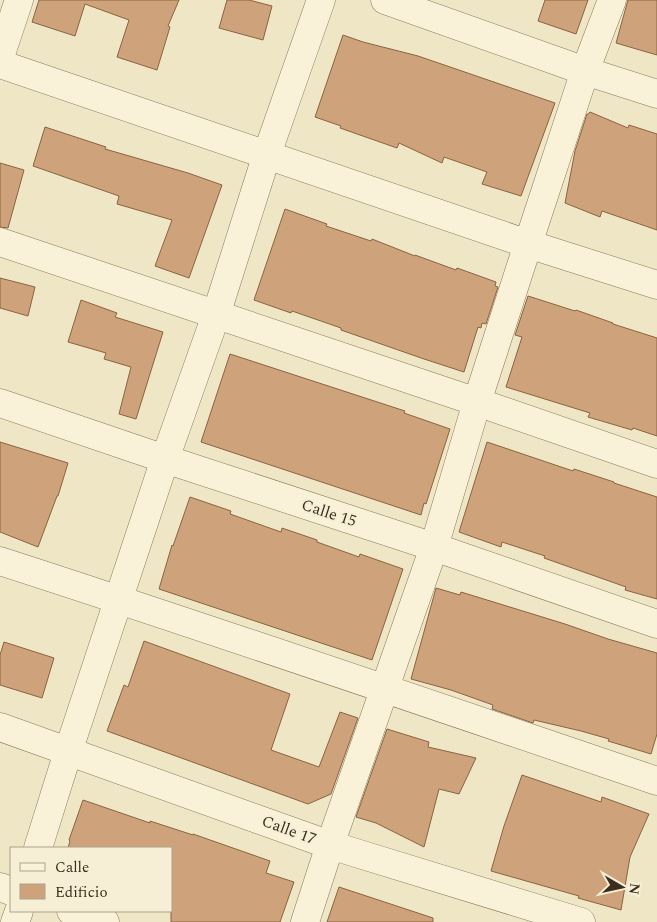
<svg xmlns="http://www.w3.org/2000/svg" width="657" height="922" font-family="Spectral,serif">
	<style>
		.building { fill: #cea37b; stroke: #8a6340 }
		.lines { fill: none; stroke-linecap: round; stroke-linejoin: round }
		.minor-casing { stroke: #8b785b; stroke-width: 29 }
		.minor { stroke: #f9f2d9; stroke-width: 28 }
		.labels { text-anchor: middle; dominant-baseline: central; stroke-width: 4; stroke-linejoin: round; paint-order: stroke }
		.street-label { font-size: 16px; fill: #3b2e1f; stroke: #f6efd5 }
	</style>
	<rect width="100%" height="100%" fill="#efe6c5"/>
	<!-- building -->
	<g class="building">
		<polygon points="39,0 179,0 168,26 170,27 157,70 117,57 129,20 85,4 75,36 32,22"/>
		<polygon points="227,0 249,0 272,6 263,40 219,28"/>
		<polygon points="545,0 588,0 576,34 538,21"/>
		<polygon points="628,0 657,0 657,55 616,43"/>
		<polygon points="343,35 363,42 418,56 555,103 521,196 482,184 487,172 444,157 442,163 399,143 397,148 340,128 341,126 315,117"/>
		<polygon points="590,112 628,128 629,125 657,134 657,230 602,211 600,217 565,203 575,151 587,114 588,114"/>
		<polygon points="45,127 106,147 105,149 188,173 222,185 189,278 155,266 172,220 117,204 119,196 33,166"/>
		<polygon points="0,163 24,170 8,228 0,227"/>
		<polygon points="285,209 327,224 326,226 371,241 372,239 415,256 415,255 456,270 457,268 496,282 495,286 498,287 486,324 482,323 481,328 478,327 464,372 424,359 341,330 341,328 292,311 291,313 254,300"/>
		<polygon points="0,278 35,287 28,316 0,308"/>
		<polygon points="528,296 575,311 576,310 613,323 613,324 657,338 657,436 633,428 632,430 588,417 590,413 506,387 522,337 515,335"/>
		<polygon points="81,300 117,313 115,317 163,332 136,419 119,414 131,367 104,359 106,353 68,342"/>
		<polygon points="230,354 405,411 404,413 450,429 426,504 424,503 421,515 201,442"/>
		<polygon points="0,442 68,463 58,496 57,496 38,547 0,532"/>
		<polygon points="487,442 573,471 574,469 614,482 614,483 657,497 657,599 625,590 626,587 544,558 545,556 502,542 501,547 459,532"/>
		<polygon points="190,497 231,511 230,514 281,532 282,528 317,540 317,542 359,557 360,554 403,569 372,660 159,589 172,545 173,546"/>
		<polygon points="436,588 460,595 461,592 565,624 608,639 657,653 657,734 651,754 608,741 609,739 581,731 534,720 533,723 492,709 493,705 451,690 411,679"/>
		<polygon points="144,641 290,694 271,750 319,767 340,712 358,718 331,794 308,804 107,731 124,685 128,687"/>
		<polygon points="4,642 54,658 42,698 0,685 0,655"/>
		<polygon points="387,729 429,742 428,747 476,758 459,794 439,789 424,847 376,823 356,817"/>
		<polygon points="522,775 601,802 602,797 649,814 630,857 621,910 578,898 579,896 491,871 504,826"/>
		<polygon points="83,800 150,823 150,821 193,835 193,834 270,861 266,873 294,882 280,922 171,922 171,848 68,848 70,841 69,840"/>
		<polygon points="339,887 433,918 433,922 327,922"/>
	</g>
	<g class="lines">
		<!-- minor casing -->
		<g class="minor-casing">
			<g id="minor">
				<polyline points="385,0 585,71 657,94"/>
				<polyline points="0,57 19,0"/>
				<polyline points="0,64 528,244 657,285"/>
				<polyline points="0,242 477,402 657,464"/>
				<polyline points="0,403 165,459 434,547 657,624"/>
				<path d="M0,561C220,632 438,707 657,781"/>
				<polyline points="0,727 330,845 581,922"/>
				<polyline points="38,848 68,752 165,459 216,315 267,154 321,0"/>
				<polyline points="0,887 11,891"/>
				<polyline points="71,911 105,922"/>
				<polyline points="15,922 19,911"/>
				<polyline points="305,922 330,845 434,547 477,402 528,244 585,71 612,0"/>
			</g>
		</g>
		<!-- minor -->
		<use href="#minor" class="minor"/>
	</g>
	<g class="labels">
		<!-- street labels -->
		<g class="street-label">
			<text transform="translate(329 513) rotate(18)">Calle 15</text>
			<text transform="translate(289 830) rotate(20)">Calle 17</text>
		</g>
	</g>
	<!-- legend -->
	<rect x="10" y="847" width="162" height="65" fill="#f6efd5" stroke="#aba28c"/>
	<rect x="20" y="863" width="25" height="8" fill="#f9f2d9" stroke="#aba28c"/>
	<text x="55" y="872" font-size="15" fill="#3b2e1f">Calle</text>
	<rect x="20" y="884" width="25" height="15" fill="#cea37b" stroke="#aba28c"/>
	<text x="55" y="897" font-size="15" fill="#3b2e1f">Edificio</text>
	<!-- north arrow -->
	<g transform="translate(622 887) rotate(99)" stroke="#f6efd5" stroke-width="4" paint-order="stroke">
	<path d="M0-4L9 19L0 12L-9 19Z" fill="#3b2e1f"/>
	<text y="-8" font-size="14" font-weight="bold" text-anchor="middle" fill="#3b2e1f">N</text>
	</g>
</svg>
